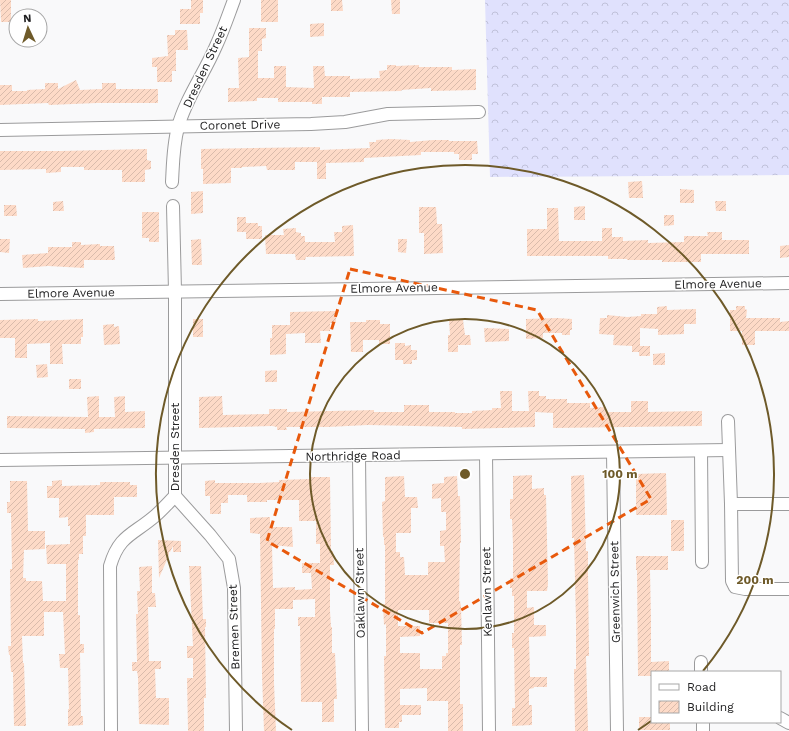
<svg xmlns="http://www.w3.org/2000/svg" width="789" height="731" font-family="'Work Sans',sans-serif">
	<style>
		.forest { fill: url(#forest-crowns) }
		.building { fill: url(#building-hatch); fill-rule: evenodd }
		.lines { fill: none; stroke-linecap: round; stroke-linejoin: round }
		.minor-casing { stroke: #9b9b9c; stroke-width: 14 }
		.minor { stroke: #fff; stroke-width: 12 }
		.marked { fill: none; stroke: #e8590c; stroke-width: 3; stroke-dasharray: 8 5; stroke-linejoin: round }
		.ring { fill: none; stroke: #6e5a29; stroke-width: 2 }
		.labels { text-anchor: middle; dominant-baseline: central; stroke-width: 3; stroke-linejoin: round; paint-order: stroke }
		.street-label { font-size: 12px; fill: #222223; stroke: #fff }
		.centre { fill: #6e5a29; stroke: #fff; stroke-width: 2 }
		.ring-label { font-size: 12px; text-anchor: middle; font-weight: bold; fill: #6e5a29; stroke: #fff; stroke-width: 3; stroke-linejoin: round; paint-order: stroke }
	</style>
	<defs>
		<pattern id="forest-crowns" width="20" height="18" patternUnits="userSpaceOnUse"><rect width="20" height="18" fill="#e0e1fd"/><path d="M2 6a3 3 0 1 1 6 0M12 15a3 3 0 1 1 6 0" fill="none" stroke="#c0c1d9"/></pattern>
		<pattern id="building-hatch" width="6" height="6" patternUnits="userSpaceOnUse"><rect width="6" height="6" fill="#fddac7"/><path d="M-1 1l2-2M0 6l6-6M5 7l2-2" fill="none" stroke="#d9bbab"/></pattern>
	</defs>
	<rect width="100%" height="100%" fill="#f9f9fa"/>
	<!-- forest -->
	<polygon class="forest" points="485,0 789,0 789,175 490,177"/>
	<!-- building -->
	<g class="building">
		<polygon points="0,0 11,0 11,22 1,22"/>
		<polygon points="191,0 203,0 203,13 200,13 200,24 180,24 180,9 191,9"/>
		<rect x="261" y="0" width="17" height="22"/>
		<polygon points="331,0 342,0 343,11 331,11"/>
		<polygon points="391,0 400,0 400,14 392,14"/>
		<polygon points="324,23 324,36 310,37 310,24"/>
		<polygon points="249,28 266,28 266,38 262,39 262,51 258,51 258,78 274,78 274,66 286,66 286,87 314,88 313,66 324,66 325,76 350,76 350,79 380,78 379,71 387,70 387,65 396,65 396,66 419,65 419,67 452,67 452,70 476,69 476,90 431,91 431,88 401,90 402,91 350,92 350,97 322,97 322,104 312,104 312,102 278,102 278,98 257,98 257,101 228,102 228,88 239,88 238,58 249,57"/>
		<polygon points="175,30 187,30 188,50 176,50 176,71 172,71 172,82 157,82 157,67 152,67 152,58 168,56 167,35 175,35"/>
		<polygon points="76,80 80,90 102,89 102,83 116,83 116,89 158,89 158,103 97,103 49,105 48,103 0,105 0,85 12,85 12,91 27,91 27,90 45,89 45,83 58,83 58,89"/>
		<polygon points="391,139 410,140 410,142 433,140 449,140 449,141 477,141 478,154 472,154 472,160 459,160 459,154 454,154 454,152 421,152 421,155 364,158 364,162 326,163 326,179 317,179 317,162 295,162 295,170 267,170 266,166 242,167 242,168 231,168 231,183 203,184 203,169 201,169 201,149 320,147 320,150 370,148 369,142 376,142 376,140"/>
		<polygon points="147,149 147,160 151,161 151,169 145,170 145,182 122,182 122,170 84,170 84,167 61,167 61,172 46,173 46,169 0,170 0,151 60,151"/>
		<polygon points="642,181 643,198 629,198 628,182"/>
		<polygon points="680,189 694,190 694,203 680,203"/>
		<polygon points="203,191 203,213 191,214 191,192"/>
		<polygon points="63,201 64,211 53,211 53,202"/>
		<polygon points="715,201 726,201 726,211 716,211"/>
		<polygon points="4,205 16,205 17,216 4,216"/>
		<polygon points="585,206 585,220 574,220 574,207"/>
		<polygon points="419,207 436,207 437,224 442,224 443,253 424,254 424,233 419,233"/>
		<polygon points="547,208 558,208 559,241 602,241 602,228 612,228 612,237 623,237 623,241 648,240 648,243 684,242 684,236 708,236 707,232 722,232 722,240 749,240 749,254 701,254 701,262 662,262 662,260 627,260 627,259 608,259 608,256 527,256 527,229 547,229"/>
		<polygon points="142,212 159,212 159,242 149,242 149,238 142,238"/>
		<polygon points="664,215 674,215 674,225 664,226"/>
		<polygon points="237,217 246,217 246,223 258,223 258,226 262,226 262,239 246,239 246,232 237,232"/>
		<polygon points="353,225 354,256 306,257 305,260 296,260 295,254 266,254 265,235 284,235 283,229 296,228 296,232 301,233 301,236 305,236 305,242 335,242 334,232 342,232 342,226"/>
		<polygon points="0,239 10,239 9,253 0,252"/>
		<polygon points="201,239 202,265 192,265 191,240"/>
		<polygon points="398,239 407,239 406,253 398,252"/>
		<polygon points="72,242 81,242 81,245 100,244 100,246 114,246 115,260 84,260 84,268 48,266 23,268 22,255 48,253 48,247 72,247"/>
		<polygon points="789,245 789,257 780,258 780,246"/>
		<polygon points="667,306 667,310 696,309 696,324 684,324 684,334 658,335 658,329 640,328 640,346 650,346 650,356 639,356 639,352 632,352 632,346 613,345 614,335 599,334 600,318 607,318 607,315 627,317 641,316 641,314 657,314 657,307"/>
		<polygon points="736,306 745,306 745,309 747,310 746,318 780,318 780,322 789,321 789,331 755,331 755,345 742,345 742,331 730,331 730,310 736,310"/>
		<polygon points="336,311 336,323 330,323 330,331 320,331 321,343 305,343 305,333 286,334 286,354 270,355 270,338 272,338 272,325 290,325 290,312"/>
		<polygon points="557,318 572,319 572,330 570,330 570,335 562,335 562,333 543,333 543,338 526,339 526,319"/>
		<polygon points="38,319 38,321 83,319 83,337 81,337 81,344 62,344 63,364 50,364 50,343 27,344 27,358 15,358 15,338 0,338 0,320"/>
		<rect x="193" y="319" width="10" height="18"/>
		<polygon points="366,320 380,320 380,324 390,324 390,344 379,344 379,340 363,340 363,352 351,352 350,322 366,322"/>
		<polygon points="449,320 463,320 465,335 470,335 471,345 458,345 458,352 448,352 448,335 450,335"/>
		<polygon points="114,324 114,327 119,326 120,344 104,345 103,325"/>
		<polygon points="484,328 509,329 509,341 485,342"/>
		<polygon points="395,343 405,343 405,346 411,345 411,350 417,350 417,360 412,360 412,364 403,364 403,360 395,360"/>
		<polygon points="665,353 665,365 653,365 653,354"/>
		<polygon points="47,364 48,377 37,378 36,365"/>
		<polygon points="277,370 277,382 265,382 265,371"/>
		<rect x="69" y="379" width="12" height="10"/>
		<polygon points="500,391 512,391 512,411 529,411 528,391 539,391 539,396 546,396 546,399 567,399 567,403 590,403 590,408 605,407 606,412 631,412 631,401 648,401 648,412 702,411 702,426 553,428 553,413 535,412 535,427 462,429 462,427 368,425 328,427 286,427 287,430 277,430 277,427 272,426 199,428 199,397 222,396 223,415 269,414 269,409 287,409 287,412 374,410 374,412 404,412 404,405 429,405 429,412 455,412 455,413 472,413 472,411 492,410 492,408 501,408"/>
		<polygon points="99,396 99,417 115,417 114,397 125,396 125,412 145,411 145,428 94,429 94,432 85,433 85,429 79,429 7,428 7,416 88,417 87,397"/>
		<polygon points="666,473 667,515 636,515 636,474"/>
		<polygon points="532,475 532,489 544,488 544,495 546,495 548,584 547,591 527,591 527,608 534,607 534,625 546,625 546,636 529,637 530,677 547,677 547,687 534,687 534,688 529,689 529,705 532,705 532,725 512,726 512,708 515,708 514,648 512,648 512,633 514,633 514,596 512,596 512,588 510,588 510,578 513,578 513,545 512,519 510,519 510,499 513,499 513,476"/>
		<polygon points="584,475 586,551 588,551 588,572 589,656 586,656 588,731 575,731 574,669 576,669 576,622 574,538 572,538 571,476"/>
		<path d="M404,476L405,497H417L418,508H411V533H396V552H400V557H404L405,575H428V562H445L444,546H440V531L446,530V512H441V498L432,499V484L444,483V477L457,476L458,496H460L461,543H460L459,601H460L461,606L462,645H460V704H463V731H448V701H427V688L400,689V705H421V715H402V722H399V728H385L384,656H386V624L384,625L383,604H385V545H384V537H383L382,502L385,501V477ZM398,610H429V623H448V653H446V656H442V669H420V653H400V637L420,636V626H398Z"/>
		<polygon points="310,477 330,477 331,551 333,551 334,565 330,565 330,611 331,627 332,627 332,653 335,653 337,699 334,699 334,722 322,722 322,702 301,702 300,626 298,626 298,617 315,617 315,599 293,600 293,609 275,609 275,629 274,629 274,683 276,731 264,731 262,675 260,534 250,533 250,518 270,517 270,527 292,527 293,547 272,545 273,588 295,587 295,590 312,589 311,573 302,573 302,563 320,563 320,544 316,544 316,521 299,521 299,500 267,500 267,502 247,502 247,495 228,495 228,503 221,503 221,514 210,514 210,496 205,496 205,481 215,480 215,483 259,483 279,482 279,480 310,479"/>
		<polygon points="62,480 62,486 100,485 100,482 130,482 130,485 137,485 137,497 114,497 114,515 86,515 86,536 83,536 83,554 79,554 79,560 78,560 78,615 80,615 80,644 84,644 84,653 80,653 81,716 83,716 83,725 68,726 68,709 69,709 68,668 60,668 59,654 65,654 63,612 44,612 44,636 22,636 23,663 24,663 26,726 14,726 13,672 11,672 10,655 9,655 8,646 11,646 10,569 12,569 11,513 7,513 7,502 10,502 10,481 27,481 28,531 45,531 45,549 24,550 23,578 26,578 26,581 42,581 43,601 66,601 66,564 47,564 46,545 70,544 70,526 68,526 68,517 59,518 59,498 47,498 47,486 52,486 52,481"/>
		<rect x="671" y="520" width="13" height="31"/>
		<polygon points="158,540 181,541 181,552 173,552 173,546 170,552 169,552 169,555 159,578"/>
		<polygon points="636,556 668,556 668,570 650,570 651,620 651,662 669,661 669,672 652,672 652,676 638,676 637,570 636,570"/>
		<polygon points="152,566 152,593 155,593 156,607 148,607 149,661 161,661 161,669 155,669 156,698 169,698 169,725 139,724 138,677 137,671 132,671 132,662 137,662 137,661 136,614 138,614 137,591 140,591 139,567"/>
		<polygon points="189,566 201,566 203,619 206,619 206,627 205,627 206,698 204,698 204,731 188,731 187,678 193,678 193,658 187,658 187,646 193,646"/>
		<polygon points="639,717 652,717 652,722 670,722 670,730 639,730"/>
	</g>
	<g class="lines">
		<!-- minor casing -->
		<g class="minor-casing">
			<g id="minor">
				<polyline points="0,130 311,124 345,122 388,114 479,112"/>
				<path d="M172,182C173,164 173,146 178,127C186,98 204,74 216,46C223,31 228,16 234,0"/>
				<polyline points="0,294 789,283"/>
				<polyline points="728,421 731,504 789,504"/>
				<polyline points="701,451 702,562"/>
				<polyline points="613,453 617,731"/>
				<polyline points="486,454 489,731"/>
				<polyline points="359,456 362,731"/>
				<polyline points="0,460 729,450"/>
				<polyline points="175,496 210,535 229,559 234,588 236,731"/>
				<polyline points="731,503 732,581 735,587 745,589 789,589"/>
				<polyline points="701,662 701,672"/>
				<polyline points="780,718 789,723"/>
				<polyline points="703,722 703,731"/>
				<path d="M111,731L110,566C119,535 133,535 155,516C162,510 168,503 175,496V291L173,206"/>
			</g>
		</g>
		<!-- minor -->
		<use href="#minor" class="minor"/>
	</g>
	<!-- marked area -->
	<path class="marked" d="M350,269L537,310L651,499L422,633L267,541Z"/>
	<!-- distance rings -->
	<g class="ring">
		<circle cx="465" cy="474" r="155"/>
		<path d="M651 721A309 309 0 0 1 638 730M292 730A309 309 0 1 1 703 671"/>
	</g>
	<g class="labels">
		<!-- street labels -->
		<g class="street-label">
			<text transform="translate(205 67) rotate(-65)">Dresden Street</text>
			<text transform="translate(240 125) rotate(-1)">Coronet Drive</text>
			<text transform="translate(718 284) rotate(-1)">Elmore Avenue</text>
			<text transform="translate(394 288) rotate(-1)">Elmore Avenue</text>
			<text transform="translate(71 293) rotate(-1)">Elmore Avenue</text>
			<text transform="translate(175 447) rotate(-90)">Dresden Street</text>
			<text transform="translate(353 456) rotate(-1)">Northridge Road</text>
			<text transform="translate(487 592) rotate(-91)">Kenlawn Street</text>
			<text transform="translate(615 592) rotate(-91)">Greenwich Street</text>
			<text transform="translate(360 593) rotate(-91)">Oaklawn Street</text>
			<text transform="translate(234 627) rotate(-92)">Bremen Street</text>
		</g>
	</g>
	<circle cx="465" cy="474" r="6" class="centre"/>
	<g class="ring-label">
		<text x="620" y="478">100 m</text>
		<text x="755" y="584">200 m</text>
	</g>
	<!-- legend -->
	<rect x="651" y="671" width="130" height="52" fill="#ffffff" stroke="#a7a7a7"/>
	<rect x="659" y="684" width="20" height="6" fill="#ffffff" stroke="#a7a7a7"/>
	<text x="687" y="691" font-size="12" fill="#222223">Road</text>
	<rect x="659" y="701" width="20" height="12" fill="url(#building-hatch)" stroke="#a7a7a7"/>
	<text x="687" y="711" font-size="12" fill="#222223">Building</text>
	<!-- north arrow -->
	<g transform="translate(28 28) rotate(356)"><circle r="19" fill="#ffffff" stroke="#a7a7a7"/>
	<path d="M0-3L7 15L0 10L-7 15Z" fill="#6e5a29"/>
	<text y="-6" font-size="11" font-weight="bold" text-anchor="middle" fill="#222223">N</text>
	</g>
</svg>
